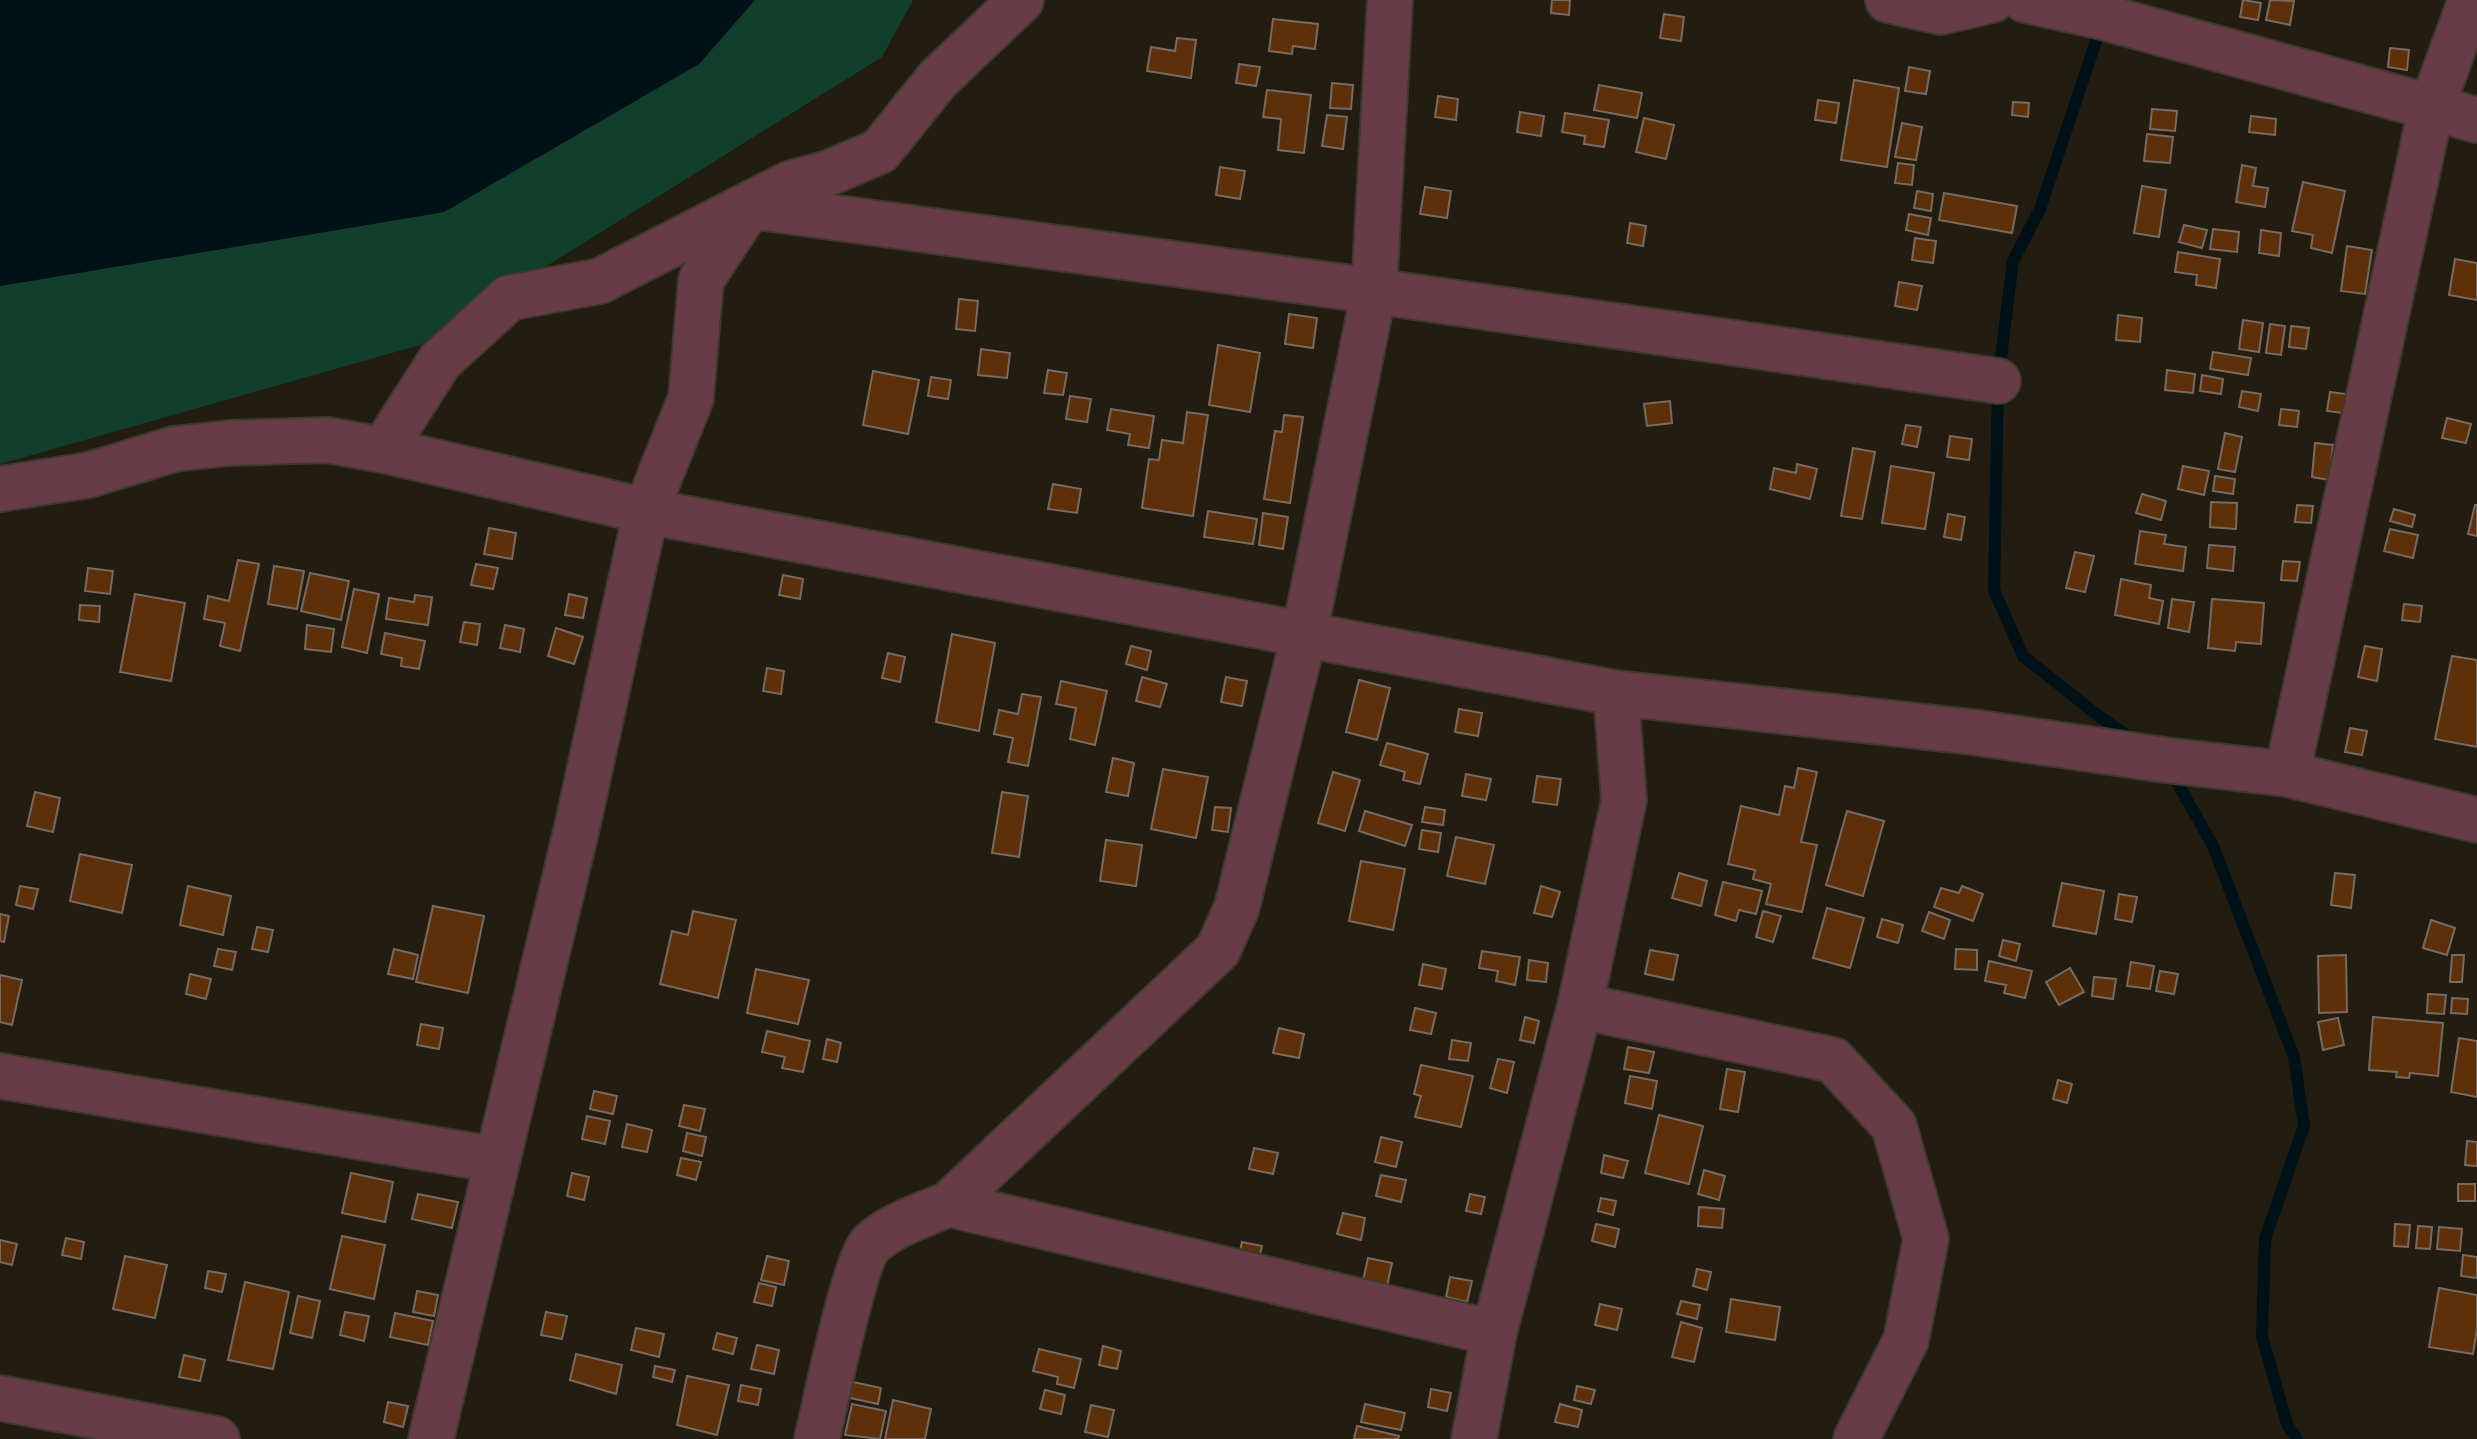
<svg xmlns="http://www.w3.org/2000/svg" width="2477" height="1439" font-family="Arial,sans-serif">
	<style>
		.green { fill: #123f2c }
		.water { fill: #001217 }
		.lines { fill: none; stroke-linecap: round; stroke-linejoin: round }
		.stream { stroke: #001217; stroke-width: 12 }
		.building { fill: #5d300a; stroke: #786a61; stroke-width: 2 }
		.minor-casing { stroke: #3e392e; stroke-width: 48 }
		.minor { stroke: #683c47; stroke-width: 44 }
	</style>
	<rect width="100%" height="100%" fill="#221c11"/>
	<!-- green -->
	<polygon class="green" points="755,0 913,0 882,57 420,345 0,464 0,286 444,212 699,64"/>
	<!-- water -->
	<polygon class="water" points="0,0 755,0 699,64 444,212 0,286"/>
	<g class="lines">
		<!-- stream -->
		<g class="stream">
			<polyline points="2102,23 2040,209 2013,261 1998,381 1994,590 2023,656 2100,717 2132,739"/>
			<polyline points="2170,770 2213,846 2294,1057 2304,1126 2265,1239 2262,1336 2287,1424 2297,1439"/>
		</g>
	</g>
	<!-- building -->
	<g class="building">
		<polygon points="1552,0 1570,0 1569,15 1551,13"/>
		<polygon points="2243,0 2261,3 2258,20 2240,17"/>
		<polygon points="2270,0 2294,1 2290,25 2266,20"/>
		<polygon points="1664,14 1684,17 1681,41 1660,38"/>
		<polygon points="1273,19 1318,24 1315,49 1293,46 1292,54 1269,51"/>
		<polygon points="1177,38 1196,40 1191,78 1147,71 1151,47 1175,51"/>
		<polygon points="2390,48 2409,50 2407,70 2388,67"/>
		<polygon points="1239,64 1260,67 1256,86 1236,83"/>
		<polygon points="1909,67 1930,71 1926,94 1905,91"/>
		<polygon points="1854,80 1899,88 1887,167 1841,160"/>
		<polygon points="1332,83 1353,85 1351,109 1330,108"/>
		<polygon points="1599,85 1642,93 1637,118 1594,110"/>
		<polygon points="1267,90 1311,95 1304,153 1278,150 1281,119 1263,117"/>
		<polygon points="1438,96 1458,99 1456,120 1435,117"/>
		<polygon points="1818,100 1839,103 1836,123 1815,120"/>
		<polygon points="2013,102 2029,103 2028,117 2012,115"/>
		<polygon points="2152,109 2177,111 2175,131 2150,129"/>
		<polygon points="1520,112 1544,116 1541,136 1517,132"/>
		<polygon points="1565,113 1609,120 1604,147 1584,144 1585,136 1562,132"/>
		<polygon points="1327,115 1347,117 1343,149 1322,146"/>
		<polygon points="2251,116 2276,119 2275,135 2249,132"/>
		<polygon points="1644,118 1674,125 1666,159 1636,152"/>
		<polygon points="1902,123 1922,127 1916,160 1895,157"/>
		<polygon points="2147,134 2173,137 2170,163 2144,161"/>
		<polygon points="1898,163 1914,165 1912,185 1895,183"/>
		<polygon points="2242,165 2256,168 2253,186 2268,188 2265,207 2236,202"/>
		<polygon points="1220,167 1245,171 1240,199 1216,195"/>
		<polygon points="2303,182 2345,191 2332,253 2311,248 2313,235 2292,231"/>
		<polygon points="2142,186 2166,190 2159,237 2134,233"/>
		<polygon points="1425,187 1451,191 1447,218 1420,214"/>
		<polygon points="1917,191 1933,194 1931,211 1914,208"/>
		<polygon points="1944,193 2017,206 2012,233 1939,220"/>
		<polygon points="1909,214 1931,218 1928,235 1906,230"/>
		<polygon points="1630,223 1646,226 1643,246 1627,243"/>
		<polygon points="2184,225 2207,230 2202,248 2179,242"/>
		<polygon points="2213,229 2239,232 2237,252 2210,249"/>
		<polygon points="2261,230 2281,233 2279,256 2259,253"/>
		<polygon points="1915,238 1936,241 1933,263 1912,260"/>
		<polygon points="2347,246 2372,250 2365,294 2341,291"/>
		<polygon points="2178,252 2220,259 2216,288 2196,285 2197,275 2175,272"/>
		<polygon points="2455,259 2477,263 2477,300 2449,295"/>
		<polygon points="1899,282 1922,286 1917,310 1895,306"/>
		<polygon points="959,299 978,301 975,331 956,329"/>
		<polygon points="1289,314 1317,318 1313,348 1285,344"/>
		<polygon points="2118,315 2142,318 2140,342 2116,340"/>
		<polygon points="2243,320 2263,323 2259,352 2239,349"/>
		<polygon points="2270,324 2285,326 2281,355 2266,353"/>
		<polygon points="2291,326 2309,328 2306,349 2289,347"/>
		<polygon points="1218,345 1260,353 1250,412 1209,405"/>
		<polygon points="981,349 1010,353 1007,378 978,375"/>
		<polygon points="2213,352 2251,358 2248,375 2210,369"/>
		<polygon points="1048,370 1067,373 1063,395 1044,393"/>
		<polygon points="2167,370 2195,374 2193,393 2165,390"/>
		<polygon points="873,371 919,380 908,434 863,425"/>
		<polygon points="2202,375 2223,379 2221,394 2200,391"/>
		<polygon points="931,377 951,380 948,399 928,396"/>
		<polygon points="2242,391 2261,394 2258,411 2239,407"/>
		<polygon points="2330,392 2346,394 2343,413 2327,411"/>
		<polygon points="1070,396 1091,399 1087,422 1066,419"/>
		<polygon points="1670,401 1672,423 1647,426 1644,404"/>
		<polygon points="1111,409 1154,416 1149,448 1128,445 1130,434 1107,430"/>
		<polygon points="2281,409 2299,411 2297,427 2279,425"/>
		<polygon points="1187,412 1208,415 1193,516 1142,508 1149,459 1159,460 1162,440 1183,443"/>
		<polygon points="1284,415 1303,417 1290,503 1264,499 1275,431 1282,432"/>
		<polygon points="2447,418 2471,424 2466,443 2442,438"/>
		<polygon points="1906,425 1921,427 1917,447 1902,444"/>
		<polygon points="2225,433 2242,437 2235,472 2218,469"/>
		<polygon points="1950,436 1972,439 1969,460 1947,457"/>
		<polygon points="2315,443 2333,445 2329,480 2312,477"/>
		<polygon points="1853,448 1875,452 1862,519 1841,516"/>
		<polygon points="1797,464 1817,469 1810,499 1770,489 1774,468 1796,473"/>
		<polygon points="1891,466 1934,473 1925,529 1882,523"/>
		<polygon points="2183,466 2209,471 2204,495 2178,489"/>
		<polygon points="2215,476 2235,479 2233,494 2213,491"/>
		<polygon points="1053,484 1081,489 1077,513 1048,509"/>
		<polygon points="2142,494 2166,501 2161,520 2136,513"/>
		<polygon points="2211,502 2237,503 2236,529 2210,527"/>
		<polygon points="2297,505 2313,506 2311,523 2295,522"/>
		<polygon points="2475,505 2477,505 2477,536 2468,534"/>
		<polygon points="2394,509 2415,515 2412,527 2390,521"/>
		<polygon points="1208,511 1257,519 1253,544 1204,537"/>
		<polygon points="1263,513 1288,517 1283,549 1259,545"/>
		<polygon points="1948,514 1965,517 1961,540 1944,537"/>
		<polygon points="489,528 516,533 512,559 484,554"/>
		<polygon points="2390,529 2418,535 2413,558 2384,551"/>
		<polygon points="2140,531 2166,535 2164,544 2186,547 2183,571 2135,564"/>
		<polygon points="2209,545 2235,547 2233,571 2207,568"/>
		<polygon points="2075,552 2094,556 2085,592 2066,588"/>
		<polygon points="238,560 259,564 240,651 220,646 225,623 204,619 208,596 229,601"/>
		<polygon points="2283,561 2300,562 2297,581 2281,580"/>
		<polygon points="476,564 498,568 493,589 471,585"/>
		<polygon points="274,566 304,571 297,609 268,604"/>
		<polygon points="88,568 113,571 110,594 85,591"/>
		<polygon points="310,573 349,581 341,620 301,611"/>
		<polygon points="783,575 803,579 800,599 779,595"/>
		<polygon points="2121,579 2151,585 2149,598 2163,601 2159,624 2115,615"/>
		<polygon points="354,589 379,594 367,653 342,647"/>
		<polygon points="135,594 185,603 171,681 120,672"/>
		<polygon points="569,594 587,598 583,618 565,615"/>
		<polygon points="415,595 432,597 428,625 386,619 389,598 414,602"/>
		<polygon points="2172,599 2194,602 2189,632 2168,628"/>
		<polygon points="2212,599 2264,603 2261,644 2236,642 2235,651 2208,648"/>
		<polygon points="2404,604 2422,606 2420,622 2402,620"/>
		<polygon points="80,605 100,606 99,622 79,620"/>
		<polygon points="464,622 480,624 477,645 460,642"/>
		<polygon points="307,625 334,629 331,652 305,649"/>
		<polygon points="505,625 524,629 520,652 500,648"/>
		<polygon points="556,628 583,637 574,664 548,656"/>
		<polygon points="385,633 425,641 419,669 401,666 402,658 381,654"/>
		<polygon points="952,634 995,643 979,731 936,722"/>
		<polygon points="1131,646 1151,651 1147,670 1126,664"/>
		<polygon points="2365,646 2382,649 2377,681 2358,677"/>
		<polygon points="888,653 905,657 900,682 882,678"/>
		<polygon points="2452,656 2477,660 2477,747 2435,739"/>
		<polygon points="767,668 784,671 781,694 763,691"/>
		<polygon points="1142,677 1167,684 1160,707 1136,701"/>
		<polygon points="1226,677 1247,681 1242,706 1221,702"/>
		<polygon points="1359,680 1390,688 1377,740 1346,732"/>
		<polygon points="1061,681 1107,691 1095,745 1070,739 1076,708 1056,704"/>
		<polygon points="1022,694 1041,697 1028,766 1008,762 1013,738 994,734 999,710 1018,714"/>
		<polygon points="1459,709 1482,713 1478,736 1455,732"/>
		<polygon points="2350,728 2367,731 2362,755 2345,752"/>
		<polygon points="1387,743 1428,754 1420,784 1403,780 1405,772 1380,765"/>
		<polygon points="1113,758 1134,763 1128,796 1106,792"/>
		<polygon points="1798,768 1817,772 1801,842 1817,845 1802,912 1766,904 1771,884 1753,879 1755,870 1728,864 1741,806 1779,815 1785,786 1794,788"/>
		<polygon points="1163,769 1208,777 1196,838 1151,829"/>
		<polygon points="1333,772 1360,780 1345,831 1318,823"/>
		<polygon points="1466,774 1491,779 1486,800 1462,796"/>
		<polygon points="1537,776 1561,779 1557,805 1533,802"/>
		<polygon points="35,792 60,798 53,832 27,826"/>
		<polygon points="1002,792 1028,796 1019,857 992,853"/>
		<polygon points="1215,807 1231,808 1228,832 1212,830"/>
		<polygon points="1425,807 1445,810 1443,825 1422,822"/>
		<polygon points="1365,811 1412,825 1405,846 1359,831"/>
		<polygon points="1847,811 1884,821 1863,896 1826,885"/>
		<polygon points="1422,830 1441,833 1438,852 1419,849"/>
		<polygon points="1456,837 1494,845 1485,884 1447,876"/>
		<polygon points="1106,840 1142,845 1136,886 1100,881"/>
		<polygon points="80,854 132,865 122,913 70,901"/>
		<polygon points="1361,861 1405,869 1393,930 1349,921"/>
		<polygon points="1679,873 1707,881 1701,906 1672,898"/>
		<polygon points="2335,873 2355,875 2351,908 2331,905"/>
		<polygon points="1723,882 1762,891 1756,914 1739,910 1736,921 1715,915"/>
		<polygon points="2062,883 2104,891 2096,934 2053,926"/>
		<polygon points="20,886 38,889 33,909 16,905"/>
		<polygon points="188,886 231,896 223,935 180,925"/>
		<polygon points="1541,886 1560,892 1552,917 1534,913"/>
		<polygon points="1962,886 1983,894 1973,921 1934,907 1941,888 1959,893"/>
		<polygon points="2119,894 2137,897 2132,922 2115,919"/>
		<polygon points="433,906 484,916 468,993 416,982"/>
		<polygon points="1827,908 1864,918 1850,968 1813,958"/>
		<polygon points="693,911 736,920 718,998 660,984 672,931 688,935"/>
		<polygon points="1763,911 1781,916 1773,942 1756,937"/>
		<polygon points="1929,912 1950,920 1944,939 1922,931"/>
		<polygon points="0,914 9,916 4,942 0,941"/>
		<polygon points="1882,919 1903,925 1898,943 1877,937"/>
		<polygon points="2431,920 2455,928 2447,955 2423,948"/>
		<polygon points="257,927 273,930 268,952 252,949"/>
		<polygon points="2003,940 2020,944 2016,961 1999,956"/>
		<polygon points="218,949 236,952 232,970 214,966"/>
		<polygon points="394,949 418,955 413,979 388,974"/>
		<polygon points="1956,949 1977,950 1977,970 1955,969"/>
		<polygon points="1650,950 1678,955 1673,980 1645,974"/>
		<polygon points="1482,951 1520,957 1515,985 1496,981 1498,971 1479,968"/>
		<polygon points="2346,955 2347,1012 2319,1013 2318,956"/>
		<polygon points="2452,955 2464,955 2462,982 2450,982"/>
		<polygon points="1529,960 1548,963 1546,982 1527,980"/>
		<polygon points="1989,961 2032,971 2025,998 2004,993 2006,985 1985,981"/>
		<polygon points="2131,962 2154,966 2150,989 2127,986"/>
		<polygon points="1423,964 1446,969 1442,989 1419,985"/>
		<polygon points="2070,968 2084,992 2059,1005 2046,982"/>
		<polygon points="756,969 809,980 798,1024 747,1013"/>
		<polygon points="2160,971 2178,974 2174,994 2156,991"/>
		<polygon points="190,974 211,979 206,999 186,994"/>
		<polygon points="0,975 22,980 12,1025 0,1022"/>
		<polygon points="2094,977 2116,979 2113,999 2092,996"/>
		<polygon points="2428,994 2446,995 2444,1014 2427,1013"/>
		<polygon points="2452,998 2468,999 2467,1014 2451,1013"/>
		<polygon points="1415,1008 1436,1013 1431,1034 1410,1030"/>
		<polygon points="1525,1017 1539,1021 1534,1043 1520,1040"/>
		<polygon points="2373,1017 2443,1023 2438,1076 2410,1073 2409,1078 2396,1077 2397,1072 2369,1070"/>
		<polygon points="2338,1018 2344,1045 2323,1050 2318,1022"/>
		<polygon points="421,1024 443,1028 439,1049 417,1045"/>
		<polygon points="1279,1028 1304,1034 1299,1058 1273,1053"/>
		<polygon points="767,1031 810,1041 803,1072 782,1068 785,1057 762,1052"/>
		<polygon points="2459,1038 2477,1041 2477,1097 2451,1092"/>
		<polygon points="827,1039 841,1043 837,1062 823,1059"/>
		<polygon points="1452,1040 1471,1043 1468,1061 1449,1059"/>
		<polygon points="1628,1047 1654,1052 1649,1073 1624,1069"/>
		<polygon points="1498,1059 1514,1062 1507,1093 1490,1088"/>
		<polygon points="1421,1065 1473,1076 1461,1127 1415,1117 1421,1096 1414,1094"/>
		<polygon points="1727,1069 1745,1072 1738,1112 1720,1109"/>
		<polygon points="1630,1076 1657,1081 1652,1109 1625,1103"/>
		<polygon points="2058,1080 2072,1084 2067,1103 2053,1099"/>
		<polygon points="594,1091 617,1096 613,1114 590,1109"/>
		<polygon points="684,1105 705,1109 700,1131 679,1126"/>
		<polygon points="1659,1115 1703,1126 1689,1184 1645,1173"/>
		<polygon points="587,1116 610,1121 605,1144 582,1139"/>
		<polygon points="627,1124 652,1130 647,1152 622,1147"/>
		<polygon points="687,1133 706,1137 702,1156 683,1151"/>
		<polygon points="1381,1137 1402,1142 1396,1167 1375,1162"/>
		<polygon points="2467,1141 2477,1142 2477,1166 2465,1165"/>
		<polygon points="1254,1148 1278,1153 1273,1174 1249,1169"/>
		<polygon points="1604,1155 1628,1161 1623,1178 1601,1173"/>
		<polygon points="681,1158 701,1162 696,1180 677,1175"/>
		<polygon points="1704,1170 1725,1176 1719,1200 1698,1194"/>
		<polygon points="351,1173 393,1182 385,1222 342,1213"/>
		<polygon points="572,1173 589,1177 584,1200 567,1196"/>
		<polygon points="1381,1175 1406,1180 1401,1202 1376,1196"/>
		<rect x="2458" y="1184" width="17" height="17"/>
		<polygon points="418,1194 458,1202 452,1228 412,1219"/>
		<polygon points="1470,1194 1485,1197 1481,1214 1466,1211"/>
		<polygon points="1601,1198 1616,1201 1613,1215 1598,1211"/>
		<polygon points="1699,1207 1724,1209 1722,1228 1698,1226"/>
		<polygon points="1343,1213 1365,1218 1361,1240 1337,1234"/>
		<polygon points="1596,1224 1619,1229 1615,1247 1592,1241"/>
		<polygon points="2395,1224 2410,1225 2408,1247 2394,1246"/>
		<polygon points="2418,1226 2432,1227 2430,1249 2416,1248"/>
		<polygon points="2439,1227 2462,1229 2460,1251 2437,1249"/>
		<polygon points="342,1236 385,1245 374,1299 330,1289"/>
		<polygon points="66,1238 84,1242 81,1259 62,1255"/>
		<polygon points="0,1240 17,1244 12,1265 0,1262"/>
		<polygon points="1242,1242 1262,1246 1258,1263 1238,1258"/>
		<polygon points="2463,1255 2477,1257 2477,1278 2461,1276"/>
		<polygon points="125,1256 167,1265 155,1318 113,1309"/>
		<polygon points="767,1256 789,1261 784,1285 761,1280"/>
		<polygon points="1368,1258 1392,1263 1387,1286 1363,1281"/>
		<polygon points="1697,1269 1711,1272 1707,1290 1693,1286"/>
		<polygon points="208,1271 226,1274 222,1292 205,1288"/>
		<polygon points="1450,1277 1472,1281 1467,1302 1446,1297"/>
		<polygon points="245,1282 289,1292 273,1369 228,1360"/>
		<polygon points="759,1283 776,1287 772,1306 754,1302"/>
		<polygon points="2439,1288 2477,1295 2477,1329 2473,1354 2429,1347"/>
		<polygon points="417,1291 438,1295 434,1316 413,1312"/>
		<polygon points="298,1296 320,1301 312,1338 290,1333"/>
		<polygon points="1731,1299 1780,1307 1775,1340 1726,1332"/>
		<polygon points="1681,1301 1700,1305 1697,1319 1677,1314"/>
		<polygon points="1600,1304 1622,1309 1617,1330 1595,1325"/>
		<polygon points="345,1312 369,1316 364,1341 340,1335"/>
		<polygon points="546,1312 567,1316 562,1339 541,1335"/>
		<polygon points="395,1313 433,1321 428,1345 390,1337"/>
		<polygon points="1681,1322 1702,1328 1694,1362 1672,1357"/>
		<polygon points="636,1328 664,1334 659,1357 631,1350"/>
		<polygon points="717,1333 737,1338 733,1354 713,1349"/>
		<polygon points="757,1345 779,1350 774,1374 751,1369"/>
		<polygon points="1103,1346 1121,1351 1117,1369 1099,1365"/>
		<polygon points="1039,1349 1081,1359 1074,1388 1057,1384 1058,1377 1033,1371"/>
		<polygon points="576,1354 622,1365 616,1394 570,1380"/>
		<polygon points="184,1355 205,1360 200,1381 179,1377"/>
		<polygon points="655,1366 675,1370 672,1382 653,1377"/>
		<polygon points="687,1376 729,1385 717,1435 677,1425"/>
		<polygon points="853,1382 881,1388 878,1404 850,1398"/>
		<polygon points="741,1385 761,1389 758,1405 738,1401"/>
		<polygon points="1577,1386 1595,1390 1591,1404 1574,1400"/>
		<polygon points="1431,1389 1451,1393 1447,1411 1428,1407"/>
		<polygon points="1045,1390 1065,1395 1061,1414 1040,1409"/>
		<polygon points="893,1400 931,1409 925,1439 885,1439"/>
		<polygon points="388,1402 408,1406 403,1427 384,1422"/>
		<polygon points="852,1404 886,1411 880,1439 845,1435"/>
		<polygon points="1365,1404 1405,1413 1401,1430 1361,1422"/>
		<polygon points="1560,1404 1582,1410 1578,1427 1555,1422"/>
		<polygon points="1091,1405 1114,1410 1108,1437 1085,1432"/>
		<polygon points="1357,1426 1399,1436 1398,1439 1354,1439"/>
	</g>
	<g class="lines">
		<!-- minor casing -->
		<g class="minor-casing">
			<g id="minor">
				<polyline points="1888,0 1941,12 1992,0"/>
				<polyline points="2025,0 2103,17 2477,120"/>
				<polyline points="750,206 1374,291 1998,381"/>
				<polyline points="383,450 646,511 1616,693"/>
				<polyline points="0,489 89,475 174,449 229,443 327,440 383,450 440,361 509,298 600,281 789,184 829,173 880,151 937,80 1021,0"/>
				<polyline points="2287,774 2431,109 2471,0"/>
				<polyline points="1580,1006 1833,1060 1894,1126 1926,1239 1906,1340 1856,1439"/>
				<polyline points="0,1076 497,1160"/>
				<polyline points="949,1204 1494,1333"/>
				<polyline points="0,1398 217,1439"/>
				<polyline points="431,1439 578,823 646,511 691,398 701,280 750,206"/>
				<path d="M817,1439C825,1406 854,1260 872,1243C893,1224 923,1215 949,1204L1218,950L1237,907L1304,635L1374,291L1390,0"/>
				<polyline points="1474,1439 1494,1333 1580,1006 1624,800 1616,693 1972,732 2165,760 2287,774 2477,820"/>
			</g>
		</g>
		<!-- minor -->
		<use href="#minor" class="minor"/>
	</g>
</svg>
